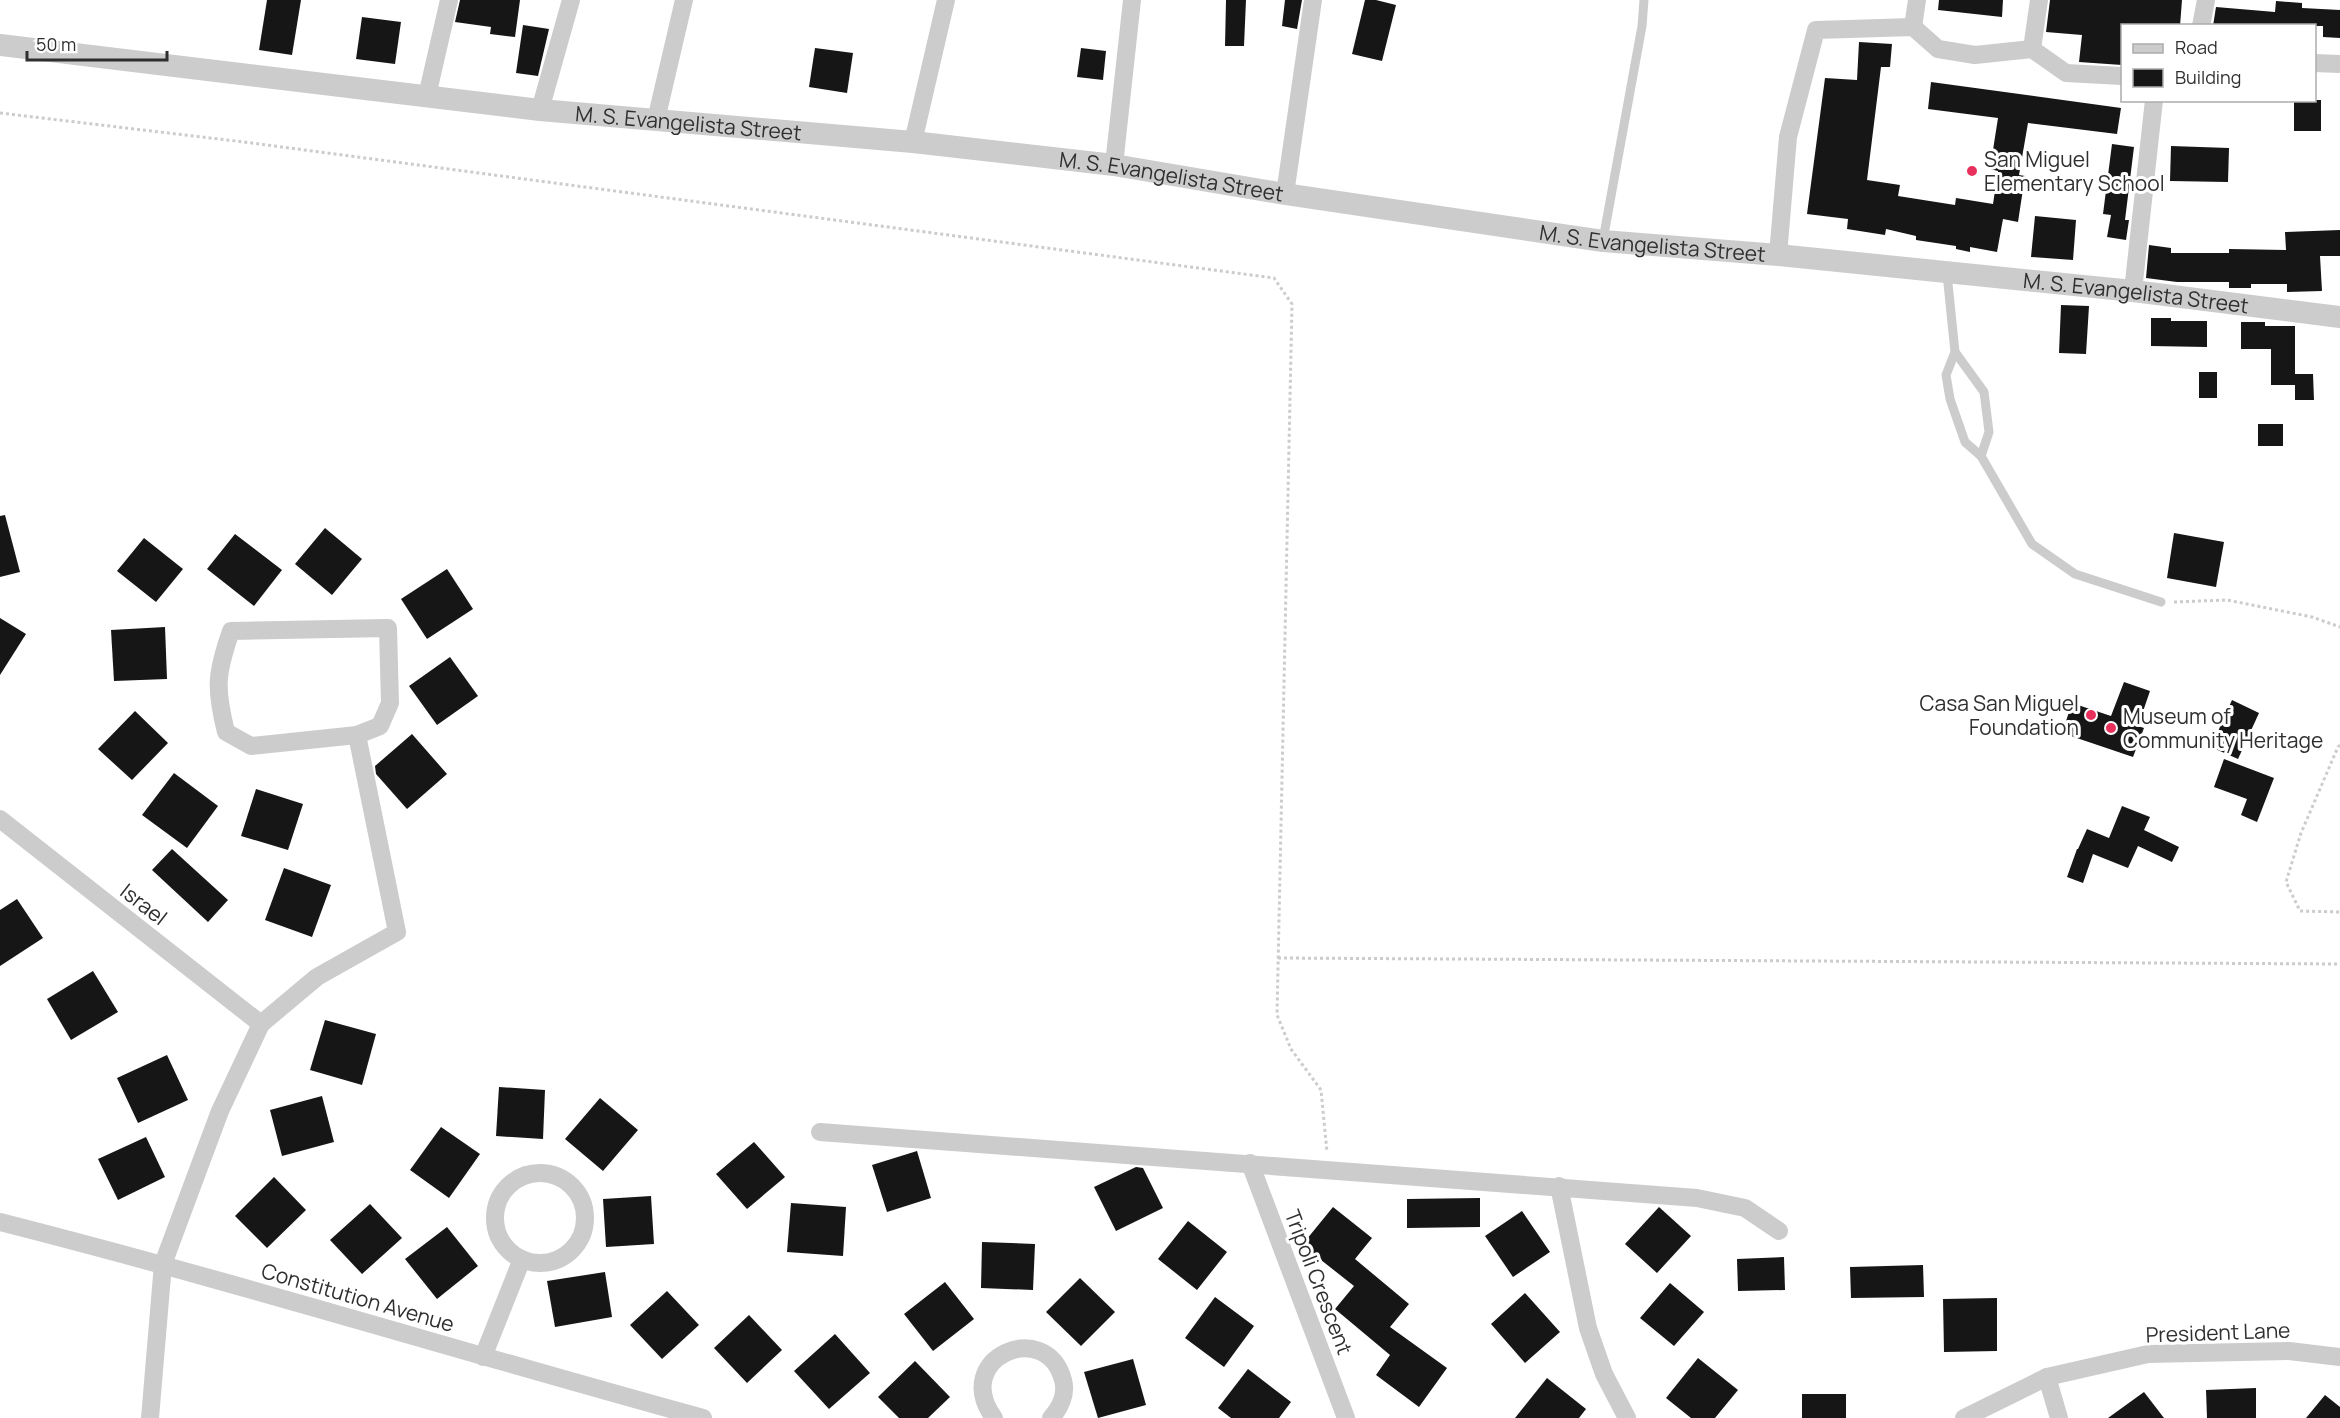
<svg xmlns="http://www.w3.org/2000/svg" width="2340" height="1418" font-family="Manrope,sans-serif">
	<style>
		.building { fill: #161616 }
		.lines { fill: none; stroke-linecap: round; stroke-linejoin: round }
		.path { stroke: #ccc; stroke-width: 3; stroke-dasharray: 3 3; stroke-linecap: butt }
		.service { stroke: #ccc; stroke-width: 9 }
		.minor { stroke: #ccc; stroke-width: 18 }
		.tertiary { stroke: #ccc; stroke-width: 22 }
		.poi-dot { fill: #e8305c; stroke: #fff; stroke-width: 2 }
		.labels { text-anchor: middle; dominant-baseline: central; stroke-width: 6; stroke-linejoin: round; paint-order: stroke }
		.street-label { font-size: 21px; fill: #2f2f2f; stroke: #fff }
		.poi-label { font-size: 21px; fill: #2f2f2f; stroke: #fff; text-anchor: start }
	</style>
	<rect width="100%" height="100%" fill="#fff"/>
	<!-- building -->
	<g class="building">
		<polygon points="267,0 301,0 292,55 259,50"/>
		<polygon points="460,0 520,0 515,37 490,34 491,27 455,22"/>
		<polygon points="1226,0 1246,0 1244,46 1225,46"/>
		<polygon points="1285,0 1302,0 1297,29 1282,26"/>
		<polygon points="1365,0 1376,0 1396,5 1382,61 1352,54"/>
		<polygon points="1939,0 2003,0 2002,17 1938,10"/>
		<polygon points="2050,0 2182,0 2180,26 2122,26 2122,65 2079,62 2082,35 2046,32"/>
		<polygon points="2276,1 2302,3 2302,8 2340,10 2340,38 2323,37 2323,26 2213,26 2216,7 2275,12"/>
		<polygon points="362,17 401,22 395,64 356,59"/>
		<polygon points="523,25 549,29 538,76 516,73"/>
		<polygon points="1859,42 1892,44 1890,67 1881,67 1867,180 1900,185 1898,196 1955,205 1956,198 1993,204 1998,171 1990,169 1998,118 1928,109 1931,82 2121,108 2117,134 2028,123 2019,175 2025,176 2018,222 2003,219 1997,252 1970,247 1970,252 1956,249 1956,246 1916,240 1916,236 1886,229 1885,235 1847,229 1848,219 1807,214 1825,78 1857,80"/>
		<polygon points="815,48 853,53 847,93 809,87"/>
		<polygon points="1081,48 1106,51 1103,80 1077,77"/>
		<rect x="2294" y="100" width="27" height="31"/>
		<polygon points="2112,144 2134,147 2125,220 2129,220 2126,240 2107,237 2111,215 2103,214"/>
		<polygon points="2171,146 2229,148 2228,182 2170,181"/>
		<polygon points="2035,216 2076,220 2073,260 2031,257"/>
		<polygon points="2340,230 2340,256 2320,256 2322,291 2287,292 2287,284 2251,284 2251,288 2229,288 2229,282 2177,282 2146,278 2149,245 2171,248 2171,253 2229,253 2229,249 2286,250 2285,232"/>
		<polygon points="2061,305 2089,306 2086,354 2059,353"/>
		<polygon points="2151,318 2171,318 2171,321 2207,321 2207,347 2151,346"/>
		<polygon points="2241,322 2265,322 2265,326 2295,326 2295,374 2313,374 2314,400 2295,400 2295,385 2271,385 2271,349 2241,349"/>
		<rect x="2199" y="372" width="18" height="26"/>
		<rect x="2258" y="424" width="25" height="22"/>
		<polygon points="5,515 20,572 0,577 0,516"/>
		<polygon points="325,528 362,559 332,595 295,564"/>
		<polygon points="2174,533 2224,542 2216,587 2167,578"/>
		<polygon points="235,534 282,570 254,606 207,569"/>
		<polygon points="144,538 183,569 156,602 117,571"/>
		<polygon points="447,569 473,609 427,639 401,599"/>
		<polygon points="0,618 26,634 0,675"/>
		<polygon points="165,627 167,679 114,681 111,630"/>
		<polygon points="450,657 478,696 437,725 409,686"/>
		<polygon points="2124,682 2150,691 2138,726 2144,728 2133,757 2062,733 2072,703 2111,716"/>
		<polygon points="2232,700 2259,713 2238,759 2211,747"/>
		<polygon points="135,711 168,743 132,780 98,749"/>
		<polygon points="412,734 447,774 407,809 376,774 375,766"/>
		<polygon points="2224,759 2274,778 2257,822 2241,815 2247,799 2214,787"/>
		<polygon points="174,773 218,806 187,848 142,815"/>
		<polygon points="256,789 303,804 288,850 241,836"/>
		<polygon points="2122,806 2150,817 2144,830 2179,847 2172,862 2138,846 2128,868 2093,854 2083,883 2067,877 2077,849 2078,849 2087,829 2109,838"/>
		<polygon points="172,849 228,900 208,922 152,870"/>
		<polygon points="284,868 331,885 312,937 265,920"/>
		<polygon points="17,899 43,938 0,966 0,910"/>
		<polygon points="93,971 118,1012 71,1040 47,999"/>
		<polygon points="325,1020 376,1034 362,1085 310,1070"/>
		<polygon points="167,1055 188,1100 138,1123 117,1078"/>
		<polygon points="499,1087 545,1090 543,1139 496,1136"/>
		<polygon points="322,1096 334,1142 282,1156 270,1110"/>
		<polygon points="600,1098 638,1130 603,1171 565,1139"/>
		<polygon points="441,1127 480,1154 449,1198 410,1170"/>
		<polygon points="146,1137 165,1177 118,1200 98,1159"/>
		<polygon points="754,1142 785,1177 747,1209 716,1174"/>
		<polygon points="917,1151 931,1198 887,1212 872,1165"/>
		<polygon points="1136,1167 1143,1168 1163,1208 1116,1231 1094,1187"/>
		<polygon points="274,1177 306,1210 267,1248 235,1216"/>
		<polygon points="651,1196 654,1244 606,1247 603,1199"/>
		<polygon points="1480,1198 1480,1227 1407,1228 1407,1199"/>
		<polygon points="791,1203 846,1207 843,1256 787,1252"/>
		<polygon points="370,1204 402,1238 362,1274 330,1240"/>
		<polygon points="1333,1207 1372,1238 1355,1259 1409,1304 1390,1327 1447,1368 1419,1407 1376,1375 1390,1355 1335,1309 1354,1286 1302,1245"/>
		<polygon points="1659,1207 1691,1236 1657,1273 1625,1244"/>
		<polygon points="1522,1211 1550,1252 1513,1277 1485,1236"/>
		<polygon points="1188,1221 1227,1252 1197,1290 1158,1259"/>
		<polygon points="447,1227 478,1266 437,1299 405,1259"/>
		<polygon points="982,1242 1035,1244 1033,1290 981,1288"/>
		<polygon points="1784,1257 1785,1290 1738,1291 1737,1259"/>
		<polygon points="1923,1265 1924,1297 1851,1298 1850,1267"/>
		<polygon points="605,1272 612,1317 555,1327 547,1281"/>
		<polygon points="1080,1278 1115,1312 1081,1346 1046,1312"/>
		<polygon points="945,1282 974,1319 933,1351 904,1314"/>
		<polygon points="1670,1283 1704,1312 1674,1346 1640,1318"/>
		<polygon points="667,1291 699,1325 662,1359 630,1325"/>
		<polygon points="1525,1293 1560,1332 1525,1363 1491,1324"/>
		<polygon points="1215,1297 1254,1326 1224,1367 1185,1338"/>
		<polygon points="1997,1298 1997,1351 1944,1352 1943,1299"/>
		<polygon points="749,1315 782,1350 747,1383 714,1348"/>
		<polygon points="835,1334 870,1373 829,1409 794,1371"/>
		<polygon points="1698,1358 1738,1390 1715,1418 1691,1418 1666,1398"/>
		<polygon points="1133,1359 1146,1405 1098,1418 1084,1372"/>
		<polygon points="915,1361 950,1397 928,1418 899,1418 878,1397"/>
		<polygon points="1248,1369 1291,1402 1279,1418 1231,1418 1218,1408"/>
		<polygon points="1547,1378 1586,1409 1579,1418 1515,1418"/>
		<polygon points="2256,1388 2256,1418 2207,1418 2206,1390"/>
		<polygon points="2144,1392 2164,1418 2108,1418"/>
		<rect x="1802" y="1394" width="44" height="24"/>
		<polygon points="2325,1395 2340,1407 2340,1418 2306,1418"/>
	</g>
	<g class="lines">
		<!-- path -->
		<g class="path">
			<polyline points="0,113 244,142 1274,278 1292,304 1277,1015 1291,1049 1321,1090 1327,1152"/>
			<polyline points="2174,602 2227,600 2312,617 2340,627"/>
			<polyline points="2340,745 2338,747 2301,833 2286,882 2300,911 2340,912"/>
			<polyline points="1278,958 2340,964"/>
		</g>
		<!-- service -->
		<g class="service">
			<polyline points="1603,240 1642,26 1644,0"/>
			<polyline points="1947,274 1955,352 1946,375 1950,399 1965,442 1981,456 2032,544 2075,574 2161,602"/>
			<polyline points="1955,352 1984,392 1989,432 1981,456"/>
		</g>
		<!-- minor -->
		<g class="minor">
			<polyline points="2039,0 2032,49 2066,73 2122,76"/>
			<polyline points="2201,26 2206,0"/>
			<polyline points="1913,27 1917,0"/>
			<polyline points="2314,63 2340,64"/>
			<polyline points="427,96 449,0"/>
			<polyline points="540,110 571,0"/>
			<polyline points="656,120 684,0"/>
			<polyline points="913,142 946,0"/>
			<polyline points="1114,165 1132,0"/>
			<polyline points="1285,194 1313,0"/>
			<polyline points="1778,255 1788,137 1816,30 1913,27 1938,49 1975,55 2032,49"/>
			<polyline points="2133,291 2154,100"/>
			<path d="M388,628L390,703L380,726L357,735L251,746L226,732C215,688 216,674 231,631Z"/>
			<polyline points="0,819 261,1024"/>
			<polyline points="820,1132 1697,1198 1745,1208 1779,1231"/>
			<polyline points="1250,1163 1346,1418"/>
			<circle cx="540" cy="1218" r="45"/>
			<polyline points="1559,1186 1588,1328 1604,1374 1627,1418"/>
			<path d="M0,1222C236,1282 469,1354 703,1418"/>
			<polyline points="483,1357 522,1259"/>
			<polyline points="2047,1377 2059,1418"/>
			<polyline points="150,1418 163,1264 220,1111 261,1024 317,977 397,932 357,735"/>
			<path d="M994,1418C950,1358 1046,1317 1063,1380C1067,1394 1060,1408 1051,1418"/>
			<polyline points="1964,1418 2047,1377 2148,1354 2289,1351 2340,1357"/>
		</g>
		<!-- tertiary -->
		<path class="tertiary" id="s1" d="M0,45L540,110L913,142L1114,165L1285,194L1603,241L1778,255L2133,291L2340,317"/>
	</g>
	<!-- markers -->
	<g class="poi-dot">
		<circle cx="1972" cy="171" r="6"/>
		<circle cx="2091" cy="715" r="6"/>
		<circle cx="2111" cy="728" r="6"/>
	</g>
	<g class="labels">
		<!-- street labels -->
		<g class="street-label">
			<text stroke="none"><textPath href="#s1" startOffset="693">M. S. Evangelista Street</textPath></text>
			<text stroke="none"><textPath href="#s1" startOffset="1179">M. S. Evangelista Street</textPath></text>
			<text stroke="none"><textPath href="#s1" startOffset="1665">M. S. Evangelista Street</textPath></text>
			<text stroke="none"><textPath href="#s1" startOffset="2151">M. S. Evangelista Street</textPath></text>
			<text transform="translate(144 904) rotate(38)">Israel</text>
			<text transform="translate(1319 1282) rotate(69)">Tripoli Crescent</text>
			<text transform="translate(358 1297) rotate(16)">Constitution Avenue</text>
			<text transform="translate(2218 1332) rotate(-2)">President Lane</text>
		</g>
		<!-- poi labels -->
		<g class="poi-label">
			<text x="1984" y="159">San Miguel<tspan x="1984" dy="24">Elementary School</tspan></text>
			<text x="2079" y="703" text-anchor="end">Casa San Miguel<tspan x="2079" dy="24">Foundation</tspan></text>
			<text x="2123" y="716">Museum of<tspan x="2123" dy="24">Community Heritage</tspan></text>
		</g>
	</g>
	<!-- legend -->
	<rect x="2121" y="24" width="195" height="78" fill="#ffffff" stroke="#acacac" stroke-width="1.5"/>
	<rect x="2133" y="44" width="30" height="9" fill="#cccccc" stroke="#acacac" stroke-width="1.5"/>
	<text x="2175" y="54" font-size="18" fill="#2f2f2f">Road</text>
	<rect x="2133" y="69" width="30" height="18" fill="#161616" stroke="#acacac" stroke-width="1.5"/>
	<text x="2175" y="84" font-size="18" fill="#2f2f2f">Building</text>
	<!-- scale -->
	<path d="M27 51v9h140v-9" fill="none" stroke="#2f2f2f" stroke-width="3"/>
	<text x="36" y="51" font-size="18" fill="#2f2f2f" stroke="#ffffff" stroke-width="4.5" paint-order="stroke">50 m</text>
</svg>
